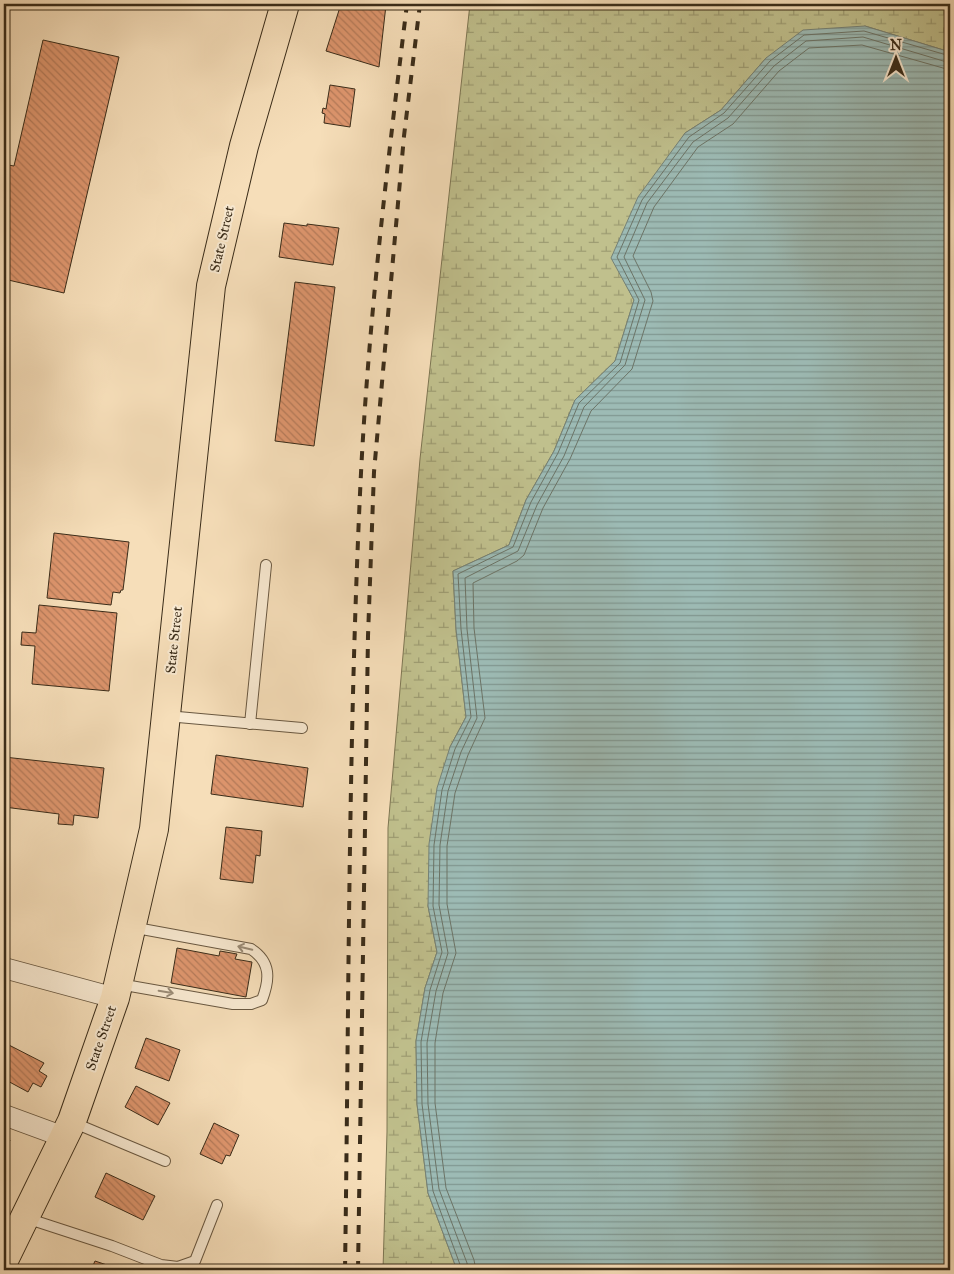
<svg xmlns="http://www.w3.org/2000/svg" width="954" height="1274" font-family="'IM FELL Great Primer',serif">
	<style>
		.wetland { fill: url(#wetland-marsh); stroke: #7d7653 }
		.water { fill: url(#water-rules); stroke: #758277 }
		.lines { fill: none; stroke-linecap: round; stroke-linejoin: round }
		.shore { stroke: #6c7467; stroke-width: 1 }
		.building { fill: url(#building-back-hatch); stroke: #3a2c19 }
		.lane-casing { stroke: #695841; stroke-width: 12 }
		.street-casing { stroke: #695841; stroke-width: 22 }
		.primary-casing { stroke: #3a2c19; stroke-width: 30 }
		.lane { stroke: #f9ead2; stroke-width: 10 }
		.street { stroke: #f9ead2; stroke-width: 20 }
		.primary { stroke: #f6deb9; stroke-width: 28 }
		.rail { stroke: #3a2c19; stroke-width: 4; stroke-dasharray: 9 9; stroke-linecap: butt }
		.oneway { stroke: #9a8b76 }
		.labels { text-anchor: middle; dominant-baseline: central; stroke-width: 4; stroke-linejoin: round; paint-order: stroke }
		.street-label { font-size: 14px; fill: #3a2c19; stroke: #f9ead2 }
	</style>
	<defs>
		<pattern id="wetland-marsh" width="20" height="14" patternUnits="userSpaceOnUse" patternTransform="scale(1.25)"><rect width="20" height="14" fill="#c0c08d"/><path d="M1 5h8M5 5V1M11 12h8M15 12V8" fill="none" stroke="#9d9c72"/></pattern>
		<pattern id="water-rules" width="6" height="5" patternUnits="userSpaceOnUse" patternTransform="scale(1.25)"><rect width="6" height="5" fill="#9dbbb5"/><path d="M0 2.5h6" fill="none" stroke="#819892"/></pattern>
		<pattern id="building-back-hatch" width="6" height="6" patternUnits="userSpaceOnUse" patternTransform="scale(1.25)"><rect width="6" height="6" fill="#dd956d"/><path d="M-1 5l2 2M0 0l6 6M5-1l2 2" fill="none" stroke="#b47a59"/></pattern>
	</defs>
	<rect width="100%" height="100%" fill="#f6deb9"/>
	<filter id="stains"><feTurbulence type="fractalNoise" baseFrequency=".004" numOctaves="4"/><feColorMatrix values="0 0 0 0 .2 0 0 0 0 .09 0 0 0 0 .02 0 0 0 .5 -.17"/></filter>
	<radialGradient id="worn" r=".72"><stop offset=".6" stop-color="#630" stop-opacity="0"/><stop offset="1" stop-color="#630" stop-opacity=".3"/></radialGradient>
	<!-- wetland -->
	<polygon class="wetland" points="470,4 950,4 950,52 865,26 766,58 721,110 685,133 612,258 634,300 615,361 575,400 554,451 526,500 509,545 453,571 456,629 466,717 450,747 428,906 437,952 425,988 416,1041 417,1104 428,1193 457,1270 383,1270 387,1132 388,828 420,459"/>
	<!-- water -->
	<polygon class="water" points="865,26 950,52 950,1270 457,1270 428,1193 417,1104 416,1041 425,988 437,952 428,906 429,844 437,788 450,747 466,717 456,629 453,571 509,545 526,500 554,451 575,400 615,361 634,300 611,258 638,197 685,133 721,110 766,58 803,30"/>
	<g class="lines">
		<!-- shore -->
		<g class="shore">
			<polyline points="462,1270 433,1191 422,1104 421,1042 430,990 442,952 433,906 434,845 442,790 455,749 471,717 461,629 458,574 513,547 531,502 558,453 579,403 620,363 639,300 617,257 642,200 689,137 724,113 770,61 804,35 864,31 950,56"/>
			<polyline points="468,1270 467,1263 439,1189 428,1104 427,1043 436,991 448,953 439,905 440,845 448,791 461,752 477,718 467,629 465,578 518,551 537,505 564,456 584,407 625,365 645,300 624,257 647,203 693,142 728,118 774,66 806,41 863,37 950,63"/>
			<polyline points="476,1270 474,1260 446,1188 435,1103 435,1043 443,993 456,953 447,904 447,846 455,793 468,755 485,718 474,628 473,583 517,561 524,555 543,508 570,459 591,411 632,369 653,301 651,292 633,256 654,207 698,147 733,124 779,71 809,48 862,45 950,70"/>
		</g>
	</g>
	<!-- building -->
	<g class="building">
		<polygon points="341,4 386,5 379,67 326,51"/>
		<polygon points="43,40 119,57 64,293 4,279 4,211 7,199 4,198 4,185 8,165 14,166"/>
		<polygon points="330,85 355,89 350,127 324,123 325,114 322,113 323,108 326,109"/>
		<polygon points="284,223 307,226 307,224 339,228 333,265 279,257"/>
		<polygon points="295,282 335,287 314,446 275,441"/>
		<polygon points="54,533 129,542 123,590 121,590 120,593 113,592 111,605 47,598"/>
		<polygon points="39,605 117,613 109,691 32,684 35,646 21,645 22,632 36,633"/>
		<polygon points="216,755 308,768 303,807 211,794"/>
		<polygon points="4,757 104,768 98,818 74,815 73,825 58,824 59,814 4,807"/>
		<polygon points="226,827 262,831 260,856 256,855 253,883 220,879"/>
		<polygon points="177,948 219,956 220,951 237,954 235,959 252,962 246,997 171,983"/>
		<polygon points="146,1038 180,1050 169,1081 135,1068"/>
		<polygon points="5,1043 44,1063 39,1071 47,1076 41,1087 33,1083 28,1092 4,1079"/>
		<polygon points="136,1086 170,1103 158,1125 125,1107"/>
		<polygon points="214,1123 239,1135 230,1156 226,1155 222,1164 200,1154"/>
		<polygon points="4,1138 10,1140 4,1157"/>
		<polygon points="106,1173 155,1196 143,1220 95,1197"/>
		<polygon points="95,1261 122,1270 91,1270"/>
	</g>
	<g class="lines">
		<!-- lane casing -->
		<g class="lane-casing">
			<g id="lane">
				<polyline points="167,716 302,728"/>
				<polyline points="250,724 266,565"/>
				<path d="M119,984L233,1004H251L262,1000C270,979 271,962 251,949L131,927"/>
				<polyline points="72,1122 165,1161"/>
				<polyline points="26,1218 112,1246 161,1265 178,1267 195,1261 217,1205"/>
			</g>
		</g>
		<!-- street casing -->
		<g class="street-casing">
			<g id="street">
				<polyline points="4,968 115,998"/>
				<polyline points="4,1115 64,1137"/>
			</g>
		</g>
		<!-- primary casing -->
		<g class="primary-casing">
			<polyline id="primary" points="4,1260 72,1121 115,998 154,829 211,286 244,146 285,4"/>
		</g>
		<!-- lane -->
		<use href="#lane" class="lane"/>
		<!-- street -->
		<use href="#street" class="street"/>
		<!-- primary -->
		<use href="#primary" class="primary"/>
		<!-- rail -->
		<g class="rail">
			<path d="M345,1270C349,1005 348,738 361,473C369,316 388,160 407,4"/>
			<polyline points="358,1270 368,636 374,472 404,136 420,4"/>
		</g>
	</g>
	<!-- one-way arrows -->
	<defs><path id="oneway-shaft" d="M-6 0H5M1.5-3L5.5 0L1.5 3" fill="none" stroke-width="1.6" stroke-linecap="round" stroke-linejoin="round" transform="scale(1.25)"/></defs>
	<g class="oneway">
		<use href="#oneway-shaft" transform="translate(245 948) rotate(-167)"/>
		<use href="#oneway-shaft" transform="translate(166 992) rotate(10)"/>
	</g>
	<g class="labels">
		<!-- street labels -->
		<g class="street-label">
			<text transform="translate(222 239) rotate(-77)">State Street</text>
			<text transform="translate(174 640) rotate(-84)">State Street</text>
			<text transform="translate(101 1038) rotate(-71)">State Street</text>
		</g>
	</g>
	<!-- margin -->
	<rect width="954" height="1274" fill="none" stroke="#f6deb9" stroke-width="20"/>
	<rect x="5" y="5" width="944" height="1264" fill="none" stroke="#3a2c19" stroke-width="2.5"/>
	<rect x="10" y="10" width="934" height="1254" fill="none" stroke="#3a2c19"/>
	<!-- north arrow -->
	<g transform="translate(896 58)" stroke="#f9ead2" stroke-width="4" paint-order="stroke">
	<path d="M0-4L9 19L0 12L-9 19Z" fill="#3a2c19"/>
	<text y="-8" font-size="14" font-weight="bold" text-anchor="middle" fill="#3a2c19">N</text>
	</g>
	<rect width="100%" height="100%" filter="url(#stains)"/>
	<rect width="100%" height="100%" fill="url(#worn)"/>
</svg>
